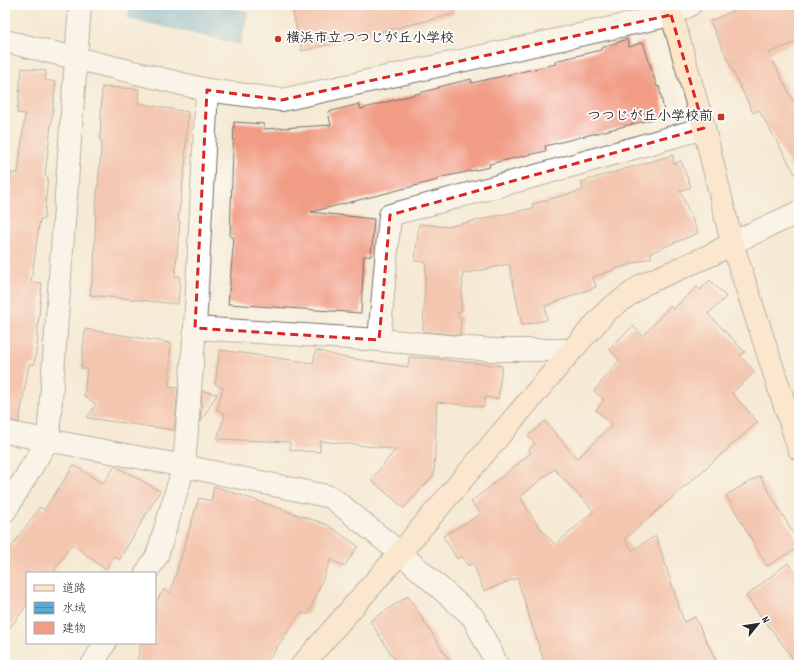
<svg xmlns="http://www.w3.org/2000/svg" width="804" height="670" font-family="Dekko,'Klee One',sans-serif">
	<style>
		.water { fill: url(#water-rules); stroke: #416c7f }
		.building { fill: #f19c84; fill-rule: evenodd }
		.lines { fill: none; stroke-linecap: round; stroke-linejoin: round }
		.street-casing { stroke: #726e66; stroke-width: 24 }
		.secondary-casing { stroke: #726e66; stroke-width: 24 }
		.street { stroke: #fff; stroke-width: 22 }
		.secondary { stroke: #ffe4c6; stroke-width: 22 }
		.marked { fill: none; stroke: #d62828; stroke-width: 3; stroke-dasharray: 8 5; stroke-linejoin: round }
		.poi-dot { fill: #c8321e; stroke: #fff; stroke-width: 1.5 }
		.labels { text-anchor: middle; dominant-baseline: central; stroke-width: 3.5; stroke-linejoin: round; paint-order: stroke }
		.poi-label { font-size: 14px; font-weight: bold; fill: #2b2b2b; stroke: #fff; text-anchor: start }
	</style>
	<defs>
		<pattern id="water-rules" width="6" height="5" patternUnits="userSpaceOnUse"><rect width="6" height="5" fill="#57acd3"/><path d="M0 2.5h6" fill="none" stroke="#488cab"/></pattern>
	</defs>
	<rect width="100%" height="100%" fill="#fff"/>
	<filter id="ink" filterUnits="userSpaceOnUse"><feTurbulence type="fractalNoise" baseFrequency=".025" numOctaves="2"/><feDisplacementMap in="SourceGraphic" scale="8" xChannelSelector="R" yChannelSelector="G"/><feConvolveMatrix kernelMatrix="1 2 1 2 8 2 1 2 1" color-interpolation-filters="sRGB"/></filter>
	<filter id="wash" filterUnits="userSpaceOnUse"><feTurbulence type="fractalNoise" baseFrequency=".012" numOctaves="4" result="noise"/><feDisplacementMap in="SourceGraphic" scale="16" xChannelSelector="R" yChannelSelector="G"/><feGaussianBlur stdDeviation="0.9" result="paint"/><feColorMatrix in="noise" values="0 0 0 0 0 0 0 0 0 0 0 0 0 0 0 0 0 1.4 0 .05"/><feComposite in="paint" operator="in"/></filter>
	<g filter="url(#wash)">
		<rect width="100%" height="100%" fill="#f5ead4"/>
		<!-- water -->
		<polygon class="water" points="131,5 217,5 248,12 240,44 128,18"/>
		<g id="blocks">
			<!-- building -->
			<g class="building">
				<polygon points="291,5 453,5 454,14 302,51"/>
				<polygon points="746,5 799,5 799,41 769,53 793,101 799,97 799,181 759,110 753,113 738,82 710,21"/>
				<polygon points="627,39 629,47 643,42 657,87 659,86 665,116 545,146 546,151 489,164 490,167 438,178 438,180 311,212 374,219 371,256 364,256 361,313 228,304 234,237 230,237 234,122 264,124 264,129 331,125 328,112 359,104 361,109 438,88 438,87 471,79 472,83 556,64 555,61 601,50 601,48"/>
				<polygon points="22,68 46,71 45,80 56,82 45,176 48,177 44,219 40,219 31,282 42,283 37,337 38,338 34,365 29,364 19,422 5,420 5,232 11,173 18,173 25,114 17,113"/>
				<polygon points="102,87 139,89 138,103 188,112 185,157 186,157 178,221 180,221 175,276 180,276 178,304 90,295 94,268 96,205 102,141 100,140"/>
				<polygon points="673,155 674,164 681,161 691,187 680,191 698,233 650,253 652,257 593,277 596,287 545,306 547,320 522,325 509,264 463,274 461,311 457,314 461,318 460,335 423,331 426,262 415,261 419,224 447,227 533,208 532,204 583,190 581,182"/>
				<path d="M710,280L726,297L708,314L745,352L740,356L755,372L732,393L758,422L625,539L632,550L656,536L684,622L695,617L718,665H545L517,578L484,591L473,563L468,566L462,556L457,559L443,536L481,514L471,502L531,453L529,450L535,444L528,436L545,421L577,459L613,424L596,410L604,400L594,391L620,360L609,349L633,326L643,336L670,306L673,309L697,287L700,290ZM554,469L594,511L555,545L536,523L520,497Z"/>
				<polygon points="85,329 171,343 169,387 178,388 174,430 87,418 96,404 84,396 87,369 81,368"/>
				<polygon points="220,350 313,363 316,350 341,357 408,367 409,357 429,358 502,366 498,399 485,397 484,407 437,402 434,475 404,508 371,480 396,449 320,441 320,452 290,450 290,442 217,439 225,414 217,410 223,388 215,384"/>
				<polygon points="202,391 217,394 200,423"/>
				<polygon points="74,465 103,484 115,466 160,491 119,560 114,556 105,569 72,544 53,573 27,573 27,605 5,634 5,556 40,507 44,510"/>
				<polygon points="760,476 799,543 799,547 767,566 726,495"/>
				<polygon points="214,486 328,525 358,546 344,567 331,559 308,615 301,612 265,665 136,665 141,643 155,643 155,604 164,589 170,593 199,498 211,501"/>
				<polygon points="788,563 799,578 799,665 798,665 746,596"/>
				<polygon points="408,596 452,665 398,665 370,621"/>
			</g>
		</g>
	</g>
	<g filter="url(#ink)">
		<use href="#blocks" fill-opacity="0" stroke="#726e66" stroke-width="1"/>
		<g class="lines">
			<!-- street casing -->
			<g class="street-casing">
				<g id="street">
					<polyline points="5,41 207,90 282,100 671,15 690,5"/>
					<polyline points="732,243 799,212"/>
					<polyline points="195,328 379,340 390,215 539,175 704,128"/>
					<polyline points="379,340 492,350 572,350"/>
					<polyline points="5,432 184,466 331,497 400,553 473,617 496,662 497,665"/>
					<polyline points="5,511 48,440 80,5"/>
					<polyline points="146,573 157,556 184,466 195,328 207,90"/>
					<polyline points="92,665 105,643"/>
				</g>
			</g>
			<!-- secondary casing -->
			<g class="secondary-casing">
				<g id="secondary">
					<polyline points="669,5 704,128 732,243 799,449"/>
					<polyline points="302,665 400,553 572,350 608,310 644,284 713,254 732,243"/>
				</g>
			</g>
			<!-- street -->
			<use href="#street" class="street"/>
			<!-- secondary -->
			<use href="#secondary" class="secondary"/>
		</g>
	</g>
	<!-- marked area -->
	<path d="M0 0H804V670H0ZM671,15L704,128L390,215L379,340L195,328L207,90L282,100Z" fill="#f5ead4" fill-opacity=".55" fill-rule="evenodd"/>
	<path class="marked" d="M671,15L704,128L390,215L379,340L195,328L207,90L282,100Z"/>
	<!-- markers -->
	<g class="poi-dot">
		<circle cx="278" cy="39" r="4"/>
		<rect x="717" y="113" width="8" height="8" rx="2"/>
	</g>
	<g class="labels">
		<!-- poi labels -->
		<g class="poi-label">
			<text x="286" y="39">横浜市立つつじが丘小学校</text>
			<text x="713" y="117" text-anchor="end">つつじが丘小学校前</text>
		</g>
	</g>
	<!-- margin -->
	<rect width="804" height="670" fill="none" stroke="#fff" stroke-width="20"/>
	<!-- legend -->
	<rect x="26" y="572" width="130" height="72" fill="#ffffff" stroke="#aaaaaa"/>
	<rect x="34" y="585" width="20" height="6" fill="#ffe4c6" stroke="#aaaaaa"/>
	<text x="62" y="592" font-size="12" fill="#2b2b2b">道路</text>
	<rect x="34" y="602" width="20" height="12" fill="url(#water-rules)" stroke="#aaaaaa"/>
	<text x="62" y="612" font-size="12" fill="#2b2b2b">水域</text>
	<rect x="34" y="622" width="20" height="12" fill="#f19c84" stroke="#aaaaaa"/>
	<text x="62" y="632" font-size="12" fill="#2b2b2b">建物</text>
	<!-- north arrow -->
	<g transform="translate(758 624) rotate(60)" stroke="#ffffff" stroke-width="3" paint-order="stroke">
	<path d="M0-3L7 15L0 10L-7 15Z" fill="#2b2b2b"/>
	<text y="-6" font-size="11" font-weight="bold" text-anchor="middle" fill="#2b2b2b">N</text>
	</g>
</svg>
